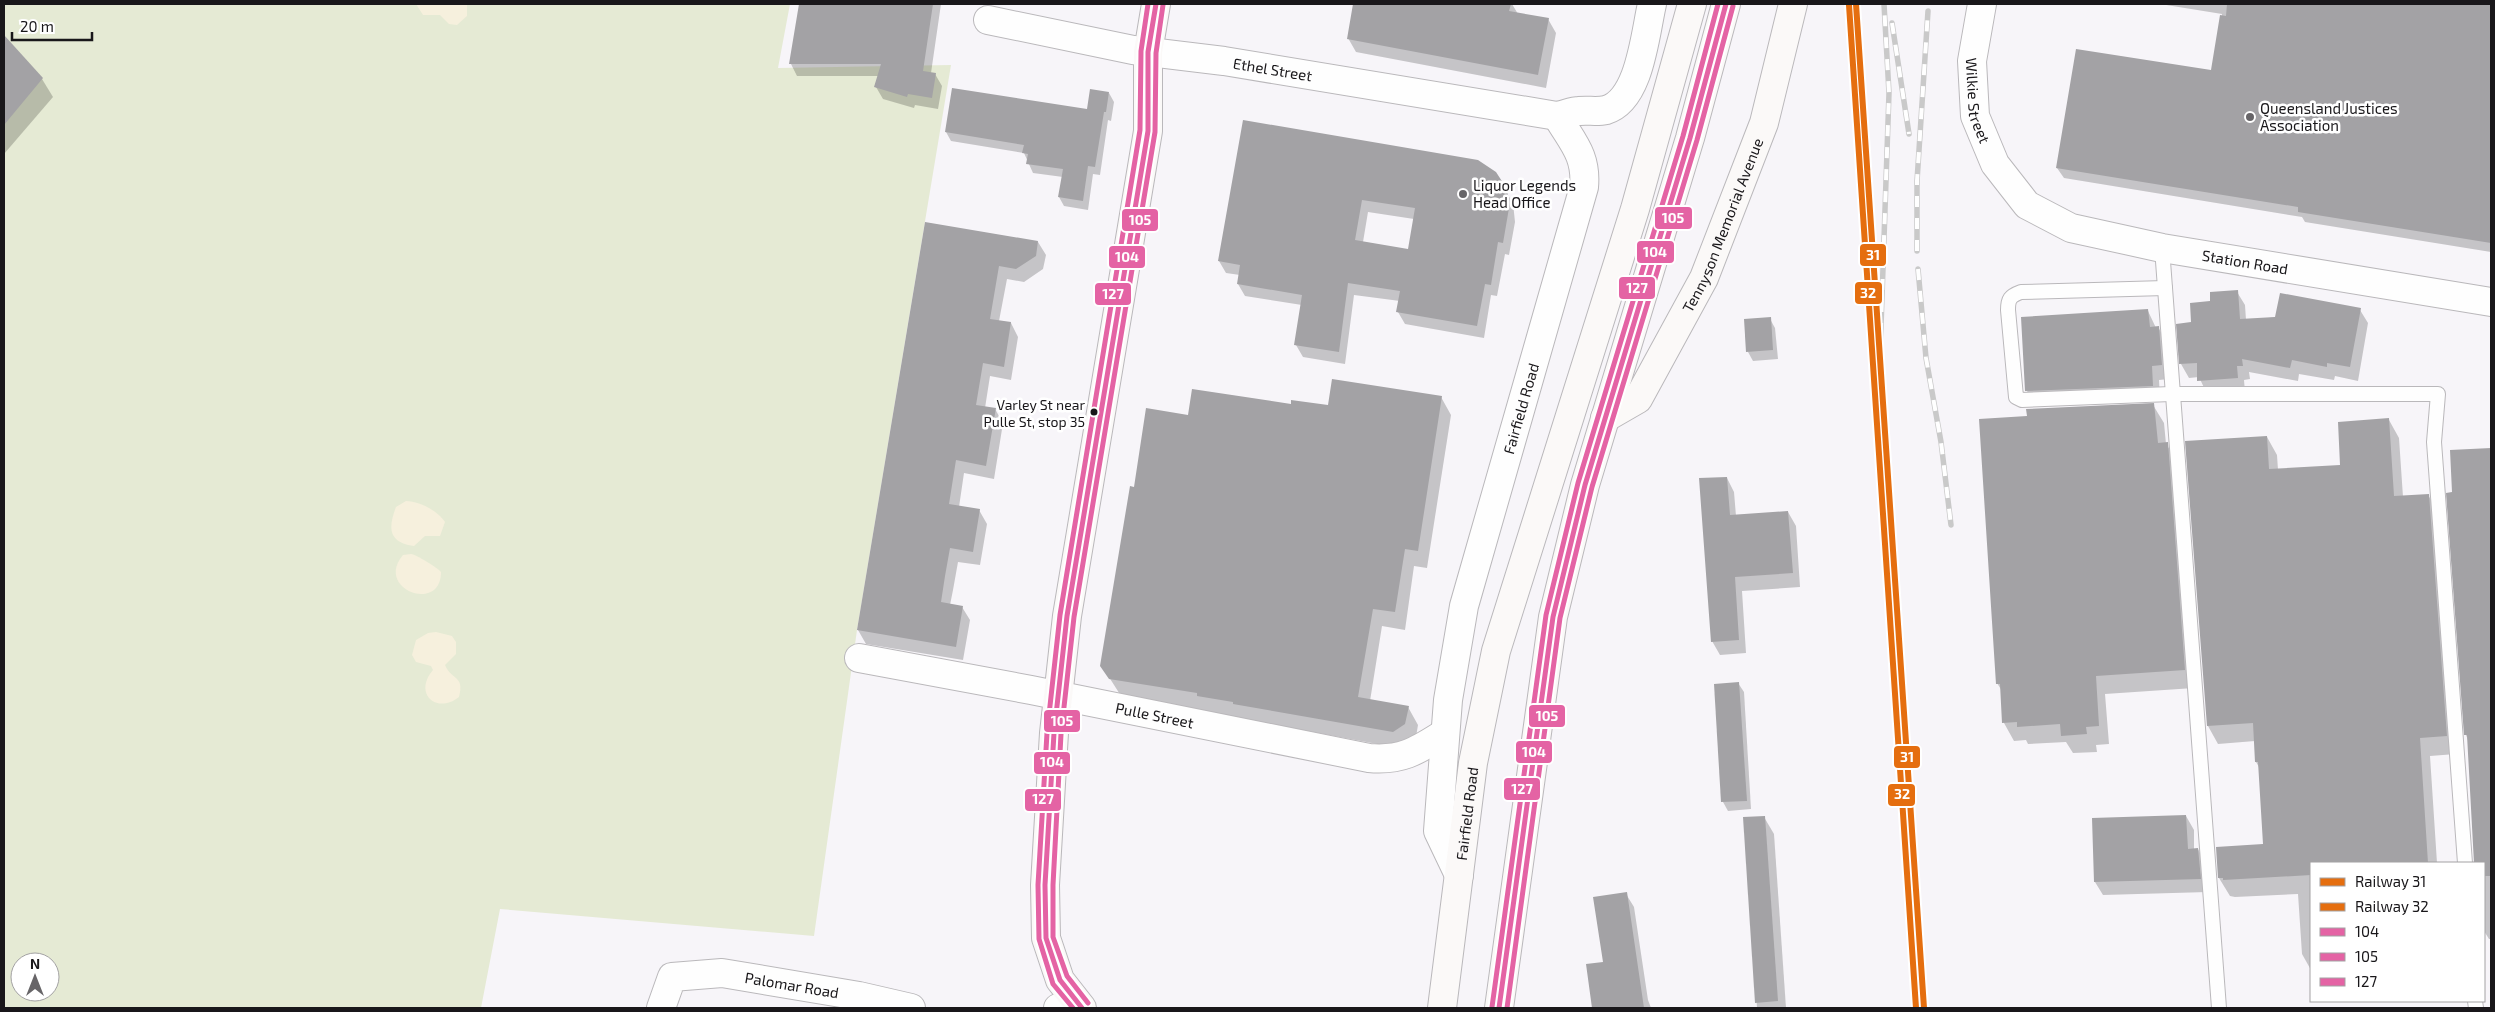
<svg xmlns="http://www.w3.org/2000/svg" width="2495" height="1012" font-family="'Exo 2',sans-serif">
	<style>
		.green { fill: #e5ead4; fill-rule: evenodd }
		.sand { fill: #f6f0dd }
		.shadow { fill: #0003; fill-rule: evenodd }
		.building { fill: #a3a2a5; fill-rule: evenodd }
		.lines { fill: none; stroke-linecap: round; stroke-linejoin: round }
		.service-casing { stroke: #bab8bb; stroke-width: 16 }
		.minor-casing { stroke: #bab8bb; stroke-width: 30 }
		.tertiary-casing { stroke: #bab8bb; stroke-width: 30 }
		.secondary-casing { stroke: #bab8bb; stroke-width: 30 }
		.service { stroke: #fefefe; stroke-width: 14 }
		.minor { stroke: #fefefe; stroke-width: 28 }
		.tertiary { stroke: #fefefe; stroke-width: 28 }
		.secondary { stroke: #fbf9f8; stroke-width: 28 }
		.rail-casing { stroke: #c9c9c9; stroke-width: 5.5 }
		.rail { stroke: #fff; stroke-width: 4; stroke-dasharray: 11; stroke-linecap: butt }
		.bus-1-casing { stroke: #fff; stroke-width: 9 }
		.bus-2-casing { stroke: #fff; stroke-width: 9 }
		.bus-3-casing { stroke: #fff; stroke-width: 9 }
		.bus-1 { stroke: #e463a4; stroke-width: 5 }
		.bus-2 { stroke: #e463a4; stroke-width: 5 }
		.bus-3 { stroke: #e463a4; stroke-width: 5 }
		.rail-1-casing { stroke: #fff; stroke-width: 10 }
		.rail-2-casing { stroke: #fff; stroke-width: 10 }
		.rail-1 { stroke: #e56e0f; stroke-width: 6 }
		.rail-2 { stroke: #e56e0f; stroke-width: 6 }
		.poi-dot { fill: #676568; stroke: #fff; stroke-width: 2 }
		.bus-dot { fill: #19171a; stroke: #fff; stroke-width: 2 }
		.labels { text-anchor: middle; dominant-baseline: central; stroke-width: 5; stroke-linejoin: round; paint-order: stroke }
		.bus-label { font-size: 14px; fill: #19171a; stroke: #fff; text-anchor: end }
		.street-label { font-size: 15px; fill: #19171a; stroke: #fff }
		.poi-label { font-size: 15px; fill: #19171a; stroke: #fff; text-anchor: start }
		.line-badge { stroke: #fff; stroke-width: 2 }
		.badge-label { font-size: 14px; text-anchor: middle; font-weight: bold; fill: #fff }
	</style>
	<rect width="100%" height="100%" fill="#f7f5f9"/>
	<!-- green -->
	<path class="green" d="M4,4H790L778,68L951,65L857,630L814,936L500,909L481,1008H4ZM20,962H50V992H20Z"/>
	<!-- sand -->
	<g class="sand">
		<polygon points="416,4 467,4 467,16 457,25 449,24 440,15 423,15"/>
		<path d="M406,501C419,501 438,511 445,522L440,536H425L414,546C388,542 388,528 396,507Z"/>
		<path d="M411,554C415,554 438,568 441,572C441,614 374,589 403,555Z"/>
		<path d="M436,632L452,636L456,642V654L445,665C451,680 465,675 459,697C436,715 413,693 433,670L431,666L416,662L412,655L416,640L428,633Z"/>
	</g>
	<!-- shadow -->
	<g class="shadow">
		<polygon points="800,4 941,4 931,73 935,74 942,86 938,109 915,105 914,108 883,99 876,87 879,76 797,76 791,64"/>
		<polygon points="1355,4 1512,4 1518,14 1548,19 1556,33 1546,88 1356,52 1348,38"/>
		<polygon points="2160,4 2491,4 2491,252 2305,222 2302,217 2064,178 2057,168 2212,72 2222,14"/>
		<polygon points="4,37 42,79 53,97 4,154"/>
		<polygon points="1109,93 1114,102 1111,121 1108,120 1100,175 1093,174 1088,210 1064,206 1059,197 1063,177 1033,173 1024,153 951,141 946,132 1088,110"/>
		<path d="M1244,122L1495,173L1513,203L1515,222L1509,255L1505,254L1497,296L1491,295L1484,338L1405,324L1398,312L1400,301L1354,295L1345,364L1303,357L1296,345L1302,305L1245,296L1238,284L1240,275L1226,273L1219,261ZM1368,212L1414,219L1409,250L1363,242Z"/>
		<polygon points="926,223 1038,242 1046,255 1043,269 1024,282 1007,279 999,321 1011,323 1018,337 1011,380 990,376 985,408 995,409 1003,423 994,479 964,473 959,507 979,510 987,524 980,565 958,562 953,590 950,605 962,607 970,620 963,660 866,644 858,630"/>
		<polygon points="2237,292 2245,305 2246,320 2360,310 2368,323 2358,381 2335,376 2334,380 2299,374 2298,381 2249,372 2250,379 2244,380 2245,392 2207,394 2199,377 2189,378 2181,364 2193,323 2212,303"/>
		<polygon points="2148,311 2156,328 2158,327 2166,341 2169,379 2159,380 2160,399 2034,404 2027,391"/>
		<polygon points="1770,319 1775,328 1778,359 1753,361 1748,352"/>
		<polygon points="1441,397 1451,415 1427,568 1414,566 1405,630 1382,626 1370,701 1408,707 1418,725 1415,743 1404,749 1121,696 1102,666 1135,488 1189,416 1292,406 1329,407"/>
		<polygon points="2153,405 2164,423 2166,444 2177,461 2194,688 2105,694 2109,744 2096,745 2097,752 2073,753 2066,742 2028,744 2026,740 2014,741 2004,723 2002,691 1997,683"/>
		<polygon points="2389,420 2399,438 2403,497 2428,495 2439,513 2456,754 2430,756 2437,863 2311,863 2311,970 2302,954 2298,894 2235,897 2230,896 2219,878 2264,845 2259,767 2256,762 2255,741 2218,744 2208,726 2267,437 2277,455 2278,470 2342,466"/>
		<polygon points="2491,449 2491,939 2489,939 2484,931 2484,863 2475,863 2468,740 2466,735 2451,451"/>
		<polygon points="1727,478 1734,492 1736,516 1788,512 1796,526 1800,587 1742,591 1746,653 1720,655 1712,641"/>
		<polygon points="1738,683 1744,692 1751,809 1728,811 1723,802 1715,685"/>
		<polygon points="2186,816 2194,830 2194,849 2198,849 2205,863 2208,892 2103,895 2095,882"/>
		<polygon points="1764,817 1774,834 1786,1008 1757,1008 1744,818"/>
		<polygon points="1626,894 1634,907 1648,1000 1651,1008 1593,1008 1587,966 1604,963"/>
	</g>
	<!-- building -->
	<g class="building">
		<polygon points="799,4 933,4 923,71 936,73 932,98 908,94 907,97 874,87 881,64 789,64"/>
		<polygon points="1353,4 1511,4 1509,11 1549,18 1538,75 1347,39"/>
		<polygon points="2227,4 2491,4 2491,243 2298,212 2298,207 2056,168 2076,49 2211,70 2220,15 2226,16"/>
		<polygon points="4,35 43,78 4,125"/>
		<polygon points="952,88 1087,109 1090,89 1109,92 1106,112 1104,112 1095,167 1088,166 1083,201 1058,197 1063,169 1026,164 1028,154 1022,153 1024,145 945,132"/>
		<path d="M1243,120L1478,160L1496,172L1507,189L1509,208L1503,243L1498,242L1491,285L1485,284L1477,326L1396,312L1400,291L1348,283L1339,352L1294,345L1302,295L1237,284L1240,265L1218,261ZM1362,200L1415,208L1408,249L1355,240Z"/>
		<polygon points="925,222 1038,241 1036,256 1016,269 999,266 990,319 1011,322 1004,367 983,363 976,405 996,408 986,466 956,460 949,504 980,509 973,552 950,548 945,576 941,602 963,606 956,647 857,630"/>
		<polygon points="2238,290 2240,319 2275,317 2280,293 2361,308 2350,367 2327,363 2327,367 2292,360 2290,368 2242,359 2243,366 2237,366 2238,378 2197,381 2197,363 2179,364 2176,324 2191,322 2190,303 2210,301 2210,292"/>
		<polygon points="2148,309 2150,327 2159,326 2162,365 2152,366 2153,386 2025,391 2021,317"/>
		<polygon points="1771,317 1773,350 1746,352 1744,319"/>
		<polygon points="1332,379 1442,396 1418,551 1405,549 1395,612 1373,609 1358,697 1409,706 1405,724 1393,732 1233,704 1233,702 1197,696 1197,693 1109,679 1100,666 1130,486 1134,487 1146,408 1188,415 1192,389 1291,404 1291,400 1328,405"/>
		<polygon points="2154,403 2158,443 2168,442 2185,670 2096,676 2099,726 2086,727 2087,734 2061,736 2060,724 2017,727 2017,722 2002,723 2000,684 1996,684 1979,419 2027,416 2026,409"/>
		<polygon points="2389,418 2394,496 2429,494 2447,736 2420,738 2428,863 2311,863 2311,875 2223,880 2223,878 2218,878 2216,847 2263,844 2258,762 2255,762 2253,723 2207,726 2185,441 2267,436 2269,469 2340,465 2338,422"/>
		<polygon points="2491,448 2491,876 2484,876 2484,863 2474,863 2467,735 2464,735 2446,493 2452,492 2450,450"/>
		<polygon points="1727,477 1730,515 1788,511 1793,573 1735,577 1739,640 1711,642 1699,478"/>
		<polygon points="1739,682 1747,801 1721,802 1714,684"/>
		<polygon points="2186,815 2188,849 2198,848 2201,879 2094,882 2092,818"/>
		<polygon points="1765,816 1778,1001 1755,1003 1743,817"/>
		<polygon points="1627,892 1644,1008 1592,1008 1586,964 1603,962 1593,897"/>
	</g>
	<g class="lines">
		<!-- service casing -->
		<g class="service-casing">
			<g id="service">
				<polyline points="2162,248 2219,1008"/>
				<path d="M2165,288L2021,292C2010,296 2008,299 2008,310L2016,397L2022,400L2171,394H2438L2434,442L2465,863"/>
				<polyline points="2475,1001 2476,1008"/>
			</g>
		</g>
		<!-- minor casing -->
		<g class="minor-casing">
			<g id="minor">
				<path id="s1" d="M988,20L1133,50L1224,61L1557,116C1564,115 1572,111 1579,111C1588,110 1597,112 1606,110C1640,100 1645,34 1652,4"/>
				<path id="s2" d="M859,658L1031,690L1369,758C1403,761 1418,750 1445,733"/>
				<path id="s3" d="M1459,875L1438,831L1448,700L1464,606L1584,187C1587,155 1572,142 1557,116"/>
				<path id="s4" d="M661,1008L672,977L722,973L859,996L911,1008"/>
				<polyline points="1058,1008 1075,1001"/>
			</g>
		</g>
		<!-- tertiary casing -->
		<g class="tertiary-casing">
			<g id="tertiary">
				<path id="s5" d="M1982,4L1972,61L1975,116L1995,164L2027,205L2071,228L2162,248L2491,302"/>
			</g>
		</g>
		<!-- secondary casing -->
		<g class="secondary-casing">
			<g id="secondary">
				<path id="s6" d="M1605,418L1638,399L1704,278L1764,123L1793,4"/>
				<polyline points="1082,1008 1060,980 1046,938 1045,885 1054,733 1067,616 1148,131 1148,52 1156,4"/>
				<path id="s7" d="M1442,1008L1473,763L1496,651L1635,209L1692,4"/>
				<polyline points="1499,1008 1553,617 1585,485 1690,138 1726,4"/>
			</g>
		</g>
		<!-- service -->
		<use href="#service" class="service"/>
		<!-- minor -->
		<use href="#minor" class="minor"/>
		<!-- tertiary -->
		<use href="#tertiary" class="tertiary"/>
		<!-- secondary -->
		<use href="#secondary" class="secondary"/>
		<!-- rail casing -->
		<g class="rail-casing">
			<g id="rail">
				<polyline points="1892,23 1909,134"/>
				<polyline points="1917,251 1917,181 1928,11"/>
				<polyline points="1918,269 1926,358 1941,442 1951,525"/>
				<polyline points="1880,356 1889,93 1884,4"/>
			</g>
		</g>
		<!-- rail -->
		<use href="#rail" class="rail"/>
		<!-- bus-1 casing -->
		<g class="bus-1-casing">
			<g id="bus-1">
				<polyline points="1082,1008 1060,980 1046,938 1045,885 1054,733 1067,616 1148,131 1148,52 1156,4"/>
				<polyline points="1499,1008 1553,617 1585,485 1690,138 1726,4"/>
			</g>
		</g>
		<!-- bus-2 casing -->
		<g class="bus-2-casing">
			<g id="bus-2">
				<polyline points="1088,1003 1067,976 1053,937 1053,885 1061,734 1074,617 1155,132 1156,53 1163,5"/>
				<polyline points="1507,1008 1560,618 1592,487 1697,140 1733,6"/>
			</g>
		</g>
		<!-- bus-3 casing -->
		<g class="bus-3-casing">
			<g id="bus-3">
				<polyline points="1492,1007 1546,615 1578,483 1683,136 1718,4"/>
				<polyline points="1073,1008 1053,984 1039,939 1038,885 1047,733 1060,615 1140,130 1141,51 1148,4"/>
			</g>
		</g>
		<!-- bus-1 -->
		<use href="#bus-1" class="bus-1"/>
		<!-- bus-2 -->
		<use href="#bus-2" class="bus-2"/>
		<!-- bus-3 -->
		<use href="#bus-3" class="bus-3"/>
		<!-- rail-1 casing -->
		<g class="rail-1-casing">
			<polyline id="rail-1" points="1856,4 1924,1008"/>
		</g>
		<!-- rail-2 casing -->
		<g class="rail-2-casing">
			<polyline id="rail-2" points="1849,5 1916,1008"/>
		</g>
		<!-- rail-1 -->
		<use href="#rail-1" class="rail-1"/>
		<!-- rail-2 -->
		<use href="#rail-2" class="rail-2"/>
	</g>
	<!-- markers -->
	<g class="poi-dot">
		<circle cx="2250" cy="117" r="5"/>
		<circle cx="1463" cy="194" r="5"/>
	</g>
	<circle class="bus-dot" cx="1094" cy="412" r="4.5"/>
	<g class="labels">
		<!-- bus labels -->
		<g class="bus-label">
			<text x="1085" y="404">Varley St near<tspan x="1085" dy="17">Pulle St, stop 35</tspan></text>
		</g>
		<!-- street labels -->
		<g class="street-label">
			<text stroke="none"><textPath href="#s1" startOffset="289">Ethel Street</textPath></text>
			<text stroke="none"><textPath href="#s5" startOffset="98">Wilkie Street</textPath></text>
			<text stroke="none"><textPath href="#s6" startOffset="232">Tennyson Memorial Avenue</textPath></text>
			<text stroke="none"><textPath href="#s5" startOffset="444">Station Road</textPath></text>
			<text stroke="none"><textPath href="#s3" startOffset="481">Fairfield Road</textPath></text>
			<text stroke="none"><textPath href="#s2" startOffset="301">Pulle Street</textPath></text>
			<text stroke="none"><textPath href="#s7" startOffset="196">Fairfield Road</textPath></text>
			<text stroke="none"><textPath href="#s4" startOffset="154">Palomar Road</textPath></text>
		</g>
		<!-- poi labels -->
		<g class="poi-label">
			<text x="2260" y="108">Queensland Justices<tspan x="2260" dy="17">Association</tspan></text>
			<text x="1473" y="185">Liquor Legends<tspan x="1473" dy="17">Head Office</tspan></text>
		</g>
	</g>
	<g class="line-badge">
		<rect x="1654" y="206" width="39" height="24" rx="5" fill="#e463a4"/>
		<rect x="1121" y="208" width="38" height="24" rx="5" fill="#e463a4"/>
		<rect x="1636" y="240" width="39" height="24" rx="5" fill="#e463a4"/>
		<rect x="1859" y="243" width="28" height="24" rx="5" fill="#e56e0f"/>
		<rect x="1108" y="245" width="38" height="24" rx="5" fill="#e463a4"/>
		<rect x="1618" y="276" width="38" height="24" rx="5" fill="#e463a4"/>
		<rect x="1854" y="281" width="29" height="24" rx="5" fill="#e56e0f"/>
		<rect x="1094" y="282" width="38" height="24" rx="5" fill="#e463a4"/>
		<rect x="1528" y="704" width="38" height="24" rx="5" fill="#e463a4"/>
		<rect x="1043" y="709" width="38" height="24" rx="5" fill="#e463a4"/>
		<rect x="1515" y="740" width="38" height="24" rx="5" fill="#e463a4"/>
		<rect x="1893" y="745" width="28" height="24" rx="5" fill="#e56e0f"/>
		<rect x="1033" y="751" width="38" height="24" rx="5" fill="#e463a4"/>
		<rect x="1503" y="777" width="38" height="24" rx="5" fill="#e463a4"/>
		<rect x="1887" y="783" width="29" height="24" rx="5" fill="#e56e0f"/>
		<rect x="1024" y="788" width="38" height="24" rx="5" fill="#e463a4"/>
	</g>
	<g class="badge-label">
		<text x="1673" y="223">105</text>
		<text x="1140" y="225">105</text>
		<text x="1655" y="257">104</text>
		<text x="1873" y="260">31</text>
		<text x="1127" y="262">104</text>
		<text x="1637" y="293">127</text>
		<text x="1868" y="298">32</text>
		<text x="1113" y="299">127</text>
		<text x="1547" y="721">105</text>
		<text x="1062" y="726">105</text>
		<text x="1534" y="757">104</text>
		<text x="1907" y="762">31</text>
		<text x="1052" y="767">104</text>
		<text x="1522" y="794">127</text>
		<text x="1902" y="799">32</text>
		<text x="1043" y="804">127</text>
	</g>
	<!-- border -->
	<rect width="2495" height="1012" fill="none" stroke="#19171a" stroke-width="10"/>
	<!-- legend -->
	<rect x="2310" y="862" width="175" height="140" fill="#ffffff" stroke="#a3a2a3"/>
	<rect x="2320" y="878" width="25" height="8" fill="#e56e0f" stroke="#a3a2a3"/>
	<text x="2355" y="887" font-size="15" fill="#19171a">Railway 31</text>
	<rect x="2320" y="903" width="25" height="8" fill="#e56e0f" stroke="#a3a2a3"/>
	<text x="2355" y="912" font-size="15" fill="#19171a">Railway 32</text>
	<rect x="2320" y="928" width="25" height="8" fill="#e463a4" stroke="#a3a2a3"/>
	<text x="2355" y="937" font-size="15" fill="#19171a">104</text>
	<rect x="2320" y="953" width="25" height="8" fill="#e463a4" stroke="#a3a2a3"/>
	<text x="2355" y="962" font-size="15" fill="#19171a">105</text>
	<rect x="2320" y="978" width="25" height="8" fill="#e463a4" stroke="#a3a2a3"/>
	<text x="2355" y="987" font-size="15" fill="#19171a">127</text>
	<!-- north arrow -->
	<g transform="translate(35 977)"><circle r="24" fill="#ffffff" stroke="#a3a2a3"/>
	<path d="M0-4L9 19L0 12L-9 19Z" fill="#676568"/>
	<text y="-8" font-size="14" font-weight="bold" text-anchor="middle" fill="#19171a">N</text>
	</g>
	<!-- scale -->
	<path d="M12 32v8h80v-8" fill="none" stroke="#19171a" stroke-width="2.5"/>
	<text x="20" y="32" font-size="15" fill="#19171a" stroke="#ffffff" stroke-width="4" paint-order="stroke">20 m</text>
</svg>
